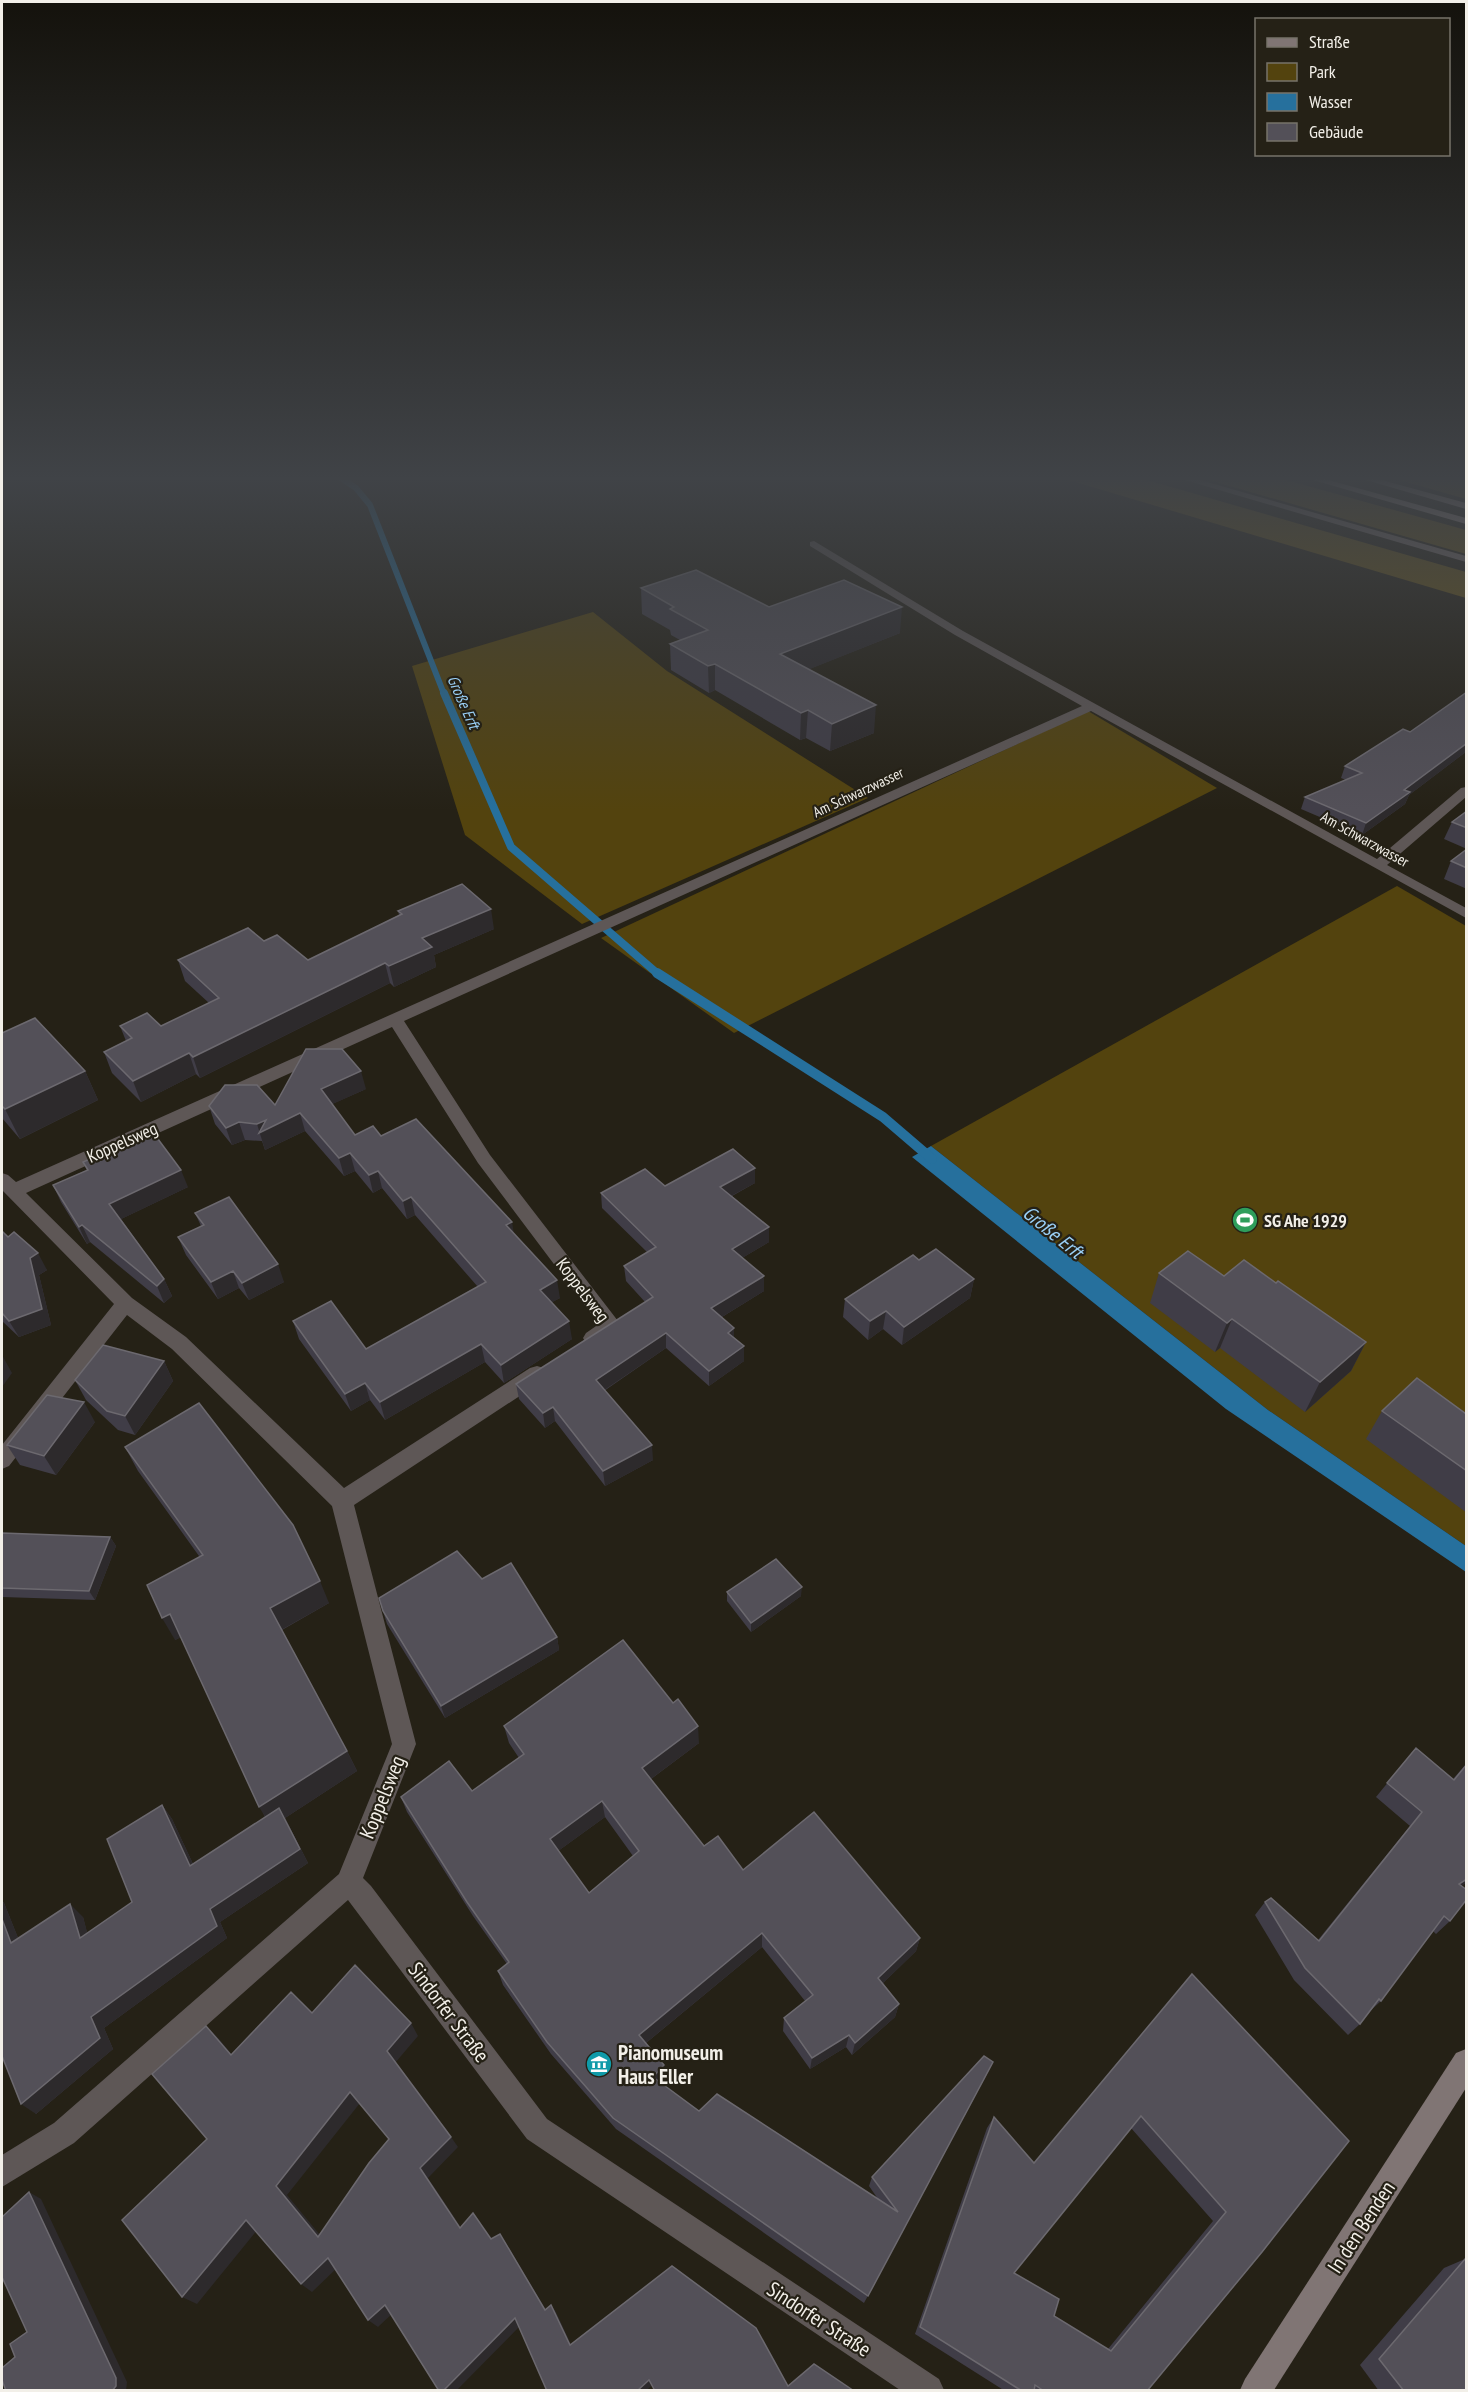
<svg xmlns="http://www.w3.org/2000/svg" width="1468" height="2392" font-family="'PT Sans Narrow',sans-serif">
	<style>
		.green { fill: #53430e }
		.forest { fill: #695619 }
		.water { fill: #26709d }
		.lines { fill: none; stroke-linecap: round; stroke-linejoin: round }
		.stream-far2 { stroke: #26709d; stroke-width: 6 }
		.stream-far1 { stroke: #26709d; stroke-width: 8 }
		.stream { stroke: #26709d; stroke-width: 10 }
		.street { fill: #5e5756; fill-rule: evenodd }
		.secondary { fill: #807574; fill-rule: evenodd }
		.highway { fill: #b2a19f; fill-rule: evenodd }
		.wall { fill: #403d47; fill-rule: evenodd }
		.shaded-wall { fill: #2d2a2c }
		.building { fill: #535058; stroke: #6c696f; stroke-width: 1.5; fill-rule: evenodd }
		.labels { text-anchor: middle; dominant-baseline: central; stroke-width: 4.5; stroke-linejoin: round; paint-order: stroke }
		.far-street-label { font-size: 15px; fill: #f2efe8; stroke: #252116 }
		.far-water-label { font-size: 16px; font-style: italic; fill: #9ad0f7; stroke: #252116 }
		.street-label { font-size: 18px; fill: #f2efe8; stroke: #252116 }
		.poi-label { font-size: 18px; font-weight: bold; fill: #f2efe8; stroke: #252116; text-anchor: start }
		.water-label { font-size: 20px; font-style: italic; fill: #9ad0f7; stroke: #252116 }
		.near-street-label { font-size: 21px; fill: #f2efe8; stroke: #252116 }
		.near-poi-label { font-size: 21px; font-weight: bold; fill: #f2efe8; stroke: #252116; text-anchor: start }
	</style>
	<rect width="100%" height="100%" fill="#252116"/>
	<!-- green -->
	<g class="green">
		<polygon points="593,612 667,671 868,798 582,924 465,835 412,666"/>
		<polygon points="1088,711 1217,788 734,1033 601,938"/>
		<polygon points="1397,886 1466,926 1466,1546 1268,1410 931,1146"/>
	</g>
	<!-- forest -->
	<g class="forest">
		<polygon points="1055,476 1133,476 1466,572 1466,598"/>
		<polygon points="1195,476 1272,476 1466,530 1466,554"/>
		<polygon points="1385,476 1466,477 1466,499"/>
	</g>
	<!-- water -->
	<polygon class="water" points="931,1146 1268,1410 1466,1546 1466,1572 1226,1409 912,1157"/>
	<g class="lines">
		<!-- stream-far2 -->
		<polyline class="stream-far2" points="338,476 356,488 370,505 444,694"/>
		<!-- stream-far1 -->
		<polyline class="stream-far1" points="444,693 511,847 658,974"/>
		<!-- stream -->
		<polyline class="stream" points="657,973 883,1117 932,1159"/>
		<!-- street -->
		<path class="street" d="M814,541L963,631L1377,859L1461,788L1466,787V797L1387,865L1466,908V918L1091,711L404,1021L490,1155L618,1321L621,1326C615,1337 598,1348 586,1343L583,1338L586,1333L599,1324L478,1163L392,1027L26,1193L132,1298L186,1337L344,1488L530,1368L537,1366L544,1368L547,1374L544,1380L354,1505L416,1744L363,1878L371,1886L547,2119L939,2379L944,2390H900L527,2139L348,1900L74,2143L2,2187V2155L54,2123L339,1874L392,1744L332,1506L172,1349L127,1315L9,1466L2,1469V1445L114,1304L2,1190V1173L8,1175L16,1182L1082,706L955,635L810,546V542Z"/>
		<!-- secondary -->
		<g class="secondary">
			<polygon points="1171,476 1186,476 1466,556 1466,562"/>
			<polygon points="1466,2049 1466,2088 1274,2390 1240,2390 1245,2379 1456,2053"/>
		</g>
		<!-- highway -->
		<g class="highway">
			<polygon points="1299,476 1314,476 1466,518 1466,524"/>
			<polygon points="1352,476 1367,476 1466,503 1466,509"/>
		</g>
	</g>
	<!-- wall -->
	<g class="wall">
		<polygon points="641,588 769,607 900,633 809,669 874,733 830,751 806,738 800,740 715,690 709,693 671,670 670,644 680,640 671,635 670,630 642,614"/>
		<polygon points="1467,692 1467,751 1409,795 1405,804 1362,835 1301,809 1305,797 1346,780 1341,778 1345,766 1410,732"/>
		<polygon points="1467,811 1467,849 1444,839 1452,822"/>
		<polygon points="1467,849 1467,889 1444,879 1451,861"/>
		<polygon points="398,911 494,929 434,955 436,967 394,987 390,983 200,1078 196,1074 141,1102 112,1073 104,1052 126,1041 120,1026 161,1026 209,1003 185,981 178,960 264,941 308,960 399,915"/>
		<polygon points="2,1033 85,1071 98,1100 20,1139 2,1118"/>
		<polygon points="366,1089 332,1104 355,1135 381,1136 514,1234 560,1298 552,1302 572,1339 504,1383 485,1362 385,1420 370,1400 351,1411 299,1339 293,1321 366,1349 478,1287 415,1215 407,1219 382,1188 373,1193 355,1171 344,1176 305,1131 265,1150 262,1141 245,1140 232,1145 215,1124 209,1106 275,1105"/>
		<polygon points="83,1162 188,1187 121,1219 164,1279 172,1296 164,1303 90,1242 87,1244 61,1202 53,1185 87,1170"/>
		<polygon points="755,1183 732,1196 769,1227 769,1242 742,1258 764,1276 764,1291 722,1317 734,1337 744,1361 709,1386 666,1348 604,1391 653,1460 605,1486 555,1421 545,1428 519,1399 516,1384 645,1302 626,1281 624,1266 647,1252 602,1208 601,1193 665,1186"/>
		<polygon points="195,1213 284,1282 249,1300 239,1288 218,1299 186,1255 178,1237 201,1226"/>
		<polygon points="2,1231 47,1270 39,1275 51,1325 19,1337 2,1321"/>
		<polygon points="919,1260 974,1279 970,1298 902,1345 883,1329 868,1340 843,1317 845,1299"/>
		<polygon points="1159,1273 1224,1276 1276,1283 1366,1342 1351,1371 1305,1412 1220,1348 1215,1352 1150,1303"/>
		<polygon points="164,1361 173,1381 135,1435 118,1430 86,1400 75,1380"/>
		<polygon points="1382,1411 1465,1413 1467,1412 1467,1513 1366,1439"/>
		<polygon points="95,1422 56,1475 20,1465 7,1445"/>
		<polygon points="125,1447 329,1603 282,1630 347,1751 357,1771 285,1818 308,1863 220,1922 227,1938 104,2028 113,2049 36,2114 2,2056 2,1901 4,1903 18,1938 83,1917 87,1933 132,1902 162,1805 172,1819 193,1864 265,1817 181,1637 175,1640 199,1556 138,1471"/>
		<polygon points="2,1533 110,1537 116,1546 95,1600 2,1597"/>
		<polygon points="482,1579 557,1637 559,1650 445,1718 387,1624 383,1611"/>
		<polygon points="727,1592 801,1596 751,1632 727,1601"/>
		<path d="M504,1726L699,1743L651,1779L704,1846L743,1870L920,1938L916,1951L883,1983L899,2004L895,2017L852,2055L846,2047L810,2069L783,2031L784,2018L805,2001L762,1947L646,2043L664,2065L666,2076L660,2083L699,2111L878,2199L869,2186L872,2177L987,2074L864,2303L616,2129L551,2054L503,1985L498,1971L507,1964L473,1916L407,1812L401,1797L472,1791L519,1758L509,1743ZM605,1817L633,1856L589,1893L558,1851Z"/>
		<polygon points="1416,1748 1453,1779 1467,1763 1467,1882 1461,1886 1450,1921 1436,1934 1433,1931 1381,2001 1370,2011 1360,2024 1348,2035 1294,1980 1255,1915 1265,1902 1318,1940 1410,1826 1376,1797"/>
		<path d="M1192,1974L1349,2141L1147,2391H1005L915,2334L987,2128L994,2117L1034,2163ZM1131,2128L1213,2221L1108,2349L1054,2316L1014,2273Z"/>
		<polygon points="1465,2259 1467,2391 1379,2391 1360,2365 1444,2268"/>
	</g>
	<!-- shaded-wall -->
	<g class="shaded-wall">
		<polygon points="902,607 900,633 780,681 780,654"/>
		<polygon points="715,664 715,690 709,693 708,666"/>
		<polygon points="876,705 874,733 830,751 832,724"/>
		<polygon points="808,710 806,738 800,740 801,713"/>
		<polygon points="1467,743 1467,751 1409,795 1405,804 1362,835 1366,823 1404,790"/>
		<polygon points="491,909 494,929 434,955 436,967 394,987 389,966 422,938"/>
		<polygon points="385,963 390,983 200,1078 193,1057"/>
		<polygon points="189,1053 196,1074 141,1102 133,1081"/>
		<polygon points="85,1071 98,1100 20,1139 5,1109"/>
		<polygon points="361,1071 366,1089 326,1107 321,1089"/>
		<polygon points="300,1113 305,1131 265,1150 257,1124 266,1120"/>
		<polygon points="239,1122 245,1140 232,1145 226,1128"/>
		<polygon points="350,1153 355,1171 344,1176 339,1158"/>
		<polygon points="755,1168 755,1183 720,1202 720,1187"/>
		<polygon points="181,1170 188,1187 117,1221 109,1204"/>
		<polygon points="378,1171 382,1188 373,1193 369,1175"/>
		<polygon points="411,1197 415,1215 407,1219 403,1201"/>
		<polygon points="512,1222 515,1240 506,1225"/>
		<polygon points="82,1225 90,1242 87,1244 79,1227"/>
		<polygon points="769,1227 769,1242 732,1264 732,1249"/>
		<polygon points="38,1253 47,1270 39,1275 51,1325 19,1337 9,1321 30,1258"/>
		<polygon points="278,1264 284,1282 249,1300 242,1283"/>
		<polygon points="233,1271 239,1288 218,1299 211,1282"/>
		<polygon points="764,1276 764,1291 712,1323 711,1308"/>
		<polygon points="164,1279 172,1296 164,1303 157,1286"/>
		<polygon points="974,1279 970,1298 902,1345 904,1327"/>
		<polygon points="557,1280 560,1298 543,1307 540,1290"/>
		<polygon points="886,1311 883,1329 868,1340 870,1321"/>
		<polygon points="1232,1319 1220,1348 1215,1352 1227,1323"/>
		<polygon points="569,1321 572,1339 504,1383 501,1365"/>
		<polygon points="734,1328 734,1343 728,1333"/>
		<polygon points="666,1333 666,1348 597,1395 596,1380"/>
		<polygon points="1366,1342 1351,1371 1305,1412 1320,1382"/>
		<polygon points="481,1344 485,1362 385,1420 380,1402"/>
		<polygon points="744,1346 744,1361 709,1386 709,1371"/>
		<polygon points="2,1355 12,1373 2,1387"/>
		<polygon points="164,1361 173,1381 135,1435 125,1416"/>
		<polygon points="365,1383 370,1400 351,1411 345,1394"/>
		<polygon points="84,1402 95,1422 56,1475 44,1456"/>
		<polygon points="553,1407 555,1421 545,1428 543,1413"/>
		<polygon points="652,1445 653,1460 605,1486 603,1471"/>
		<polygon points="110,1537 116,1546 95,1600 89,1591"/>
		<polygon points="320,1581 329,1603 281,1630 270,1608"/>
		<polygon points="802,1587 801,1596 751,1632 751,1623"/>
		<polygon points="170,1614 183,1636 175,1640 162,1618"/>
		<polygon points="557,1637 559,1650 445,1718 441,1706"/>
		<polygon points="698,1726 699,1743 644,1784 642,1768"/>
		<polygon points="347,1751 357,1771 285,1818 308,1863 220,1922 227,1938 104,2028 113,2049 36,2114 21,2104 91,2017 210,1909 271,1826 259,1807"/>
		<polygon points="602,1801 605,1817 554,1854 550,1839"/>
		<polygon points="162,1805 172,1819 200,1879 190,1866"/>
		<polygon points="1467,1879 1467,1882 1446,1897 1459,1884"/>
		<polygon points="2,1901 4,1903 25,1955 11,1943 2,1919"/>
		<polygon points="70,1904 83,1917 92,1950 80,1938"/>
		<polygon points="762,1933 762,1947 641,2047 639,2035"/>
		<polygon points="920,1938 916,1951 875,1991 878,1978"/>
		<polygon points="899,2004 895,2017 852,2055 855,2043"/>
		<polygon points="411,2023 418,2036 395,2063 387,2051"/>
		<polygon points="206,2026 219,2039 243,2068 231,2055"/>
		<polygon points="849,2035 846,2047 810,2069 812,2058"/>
		<polygon points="664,2065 666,2076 654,2089 653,2077"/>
		<polygon points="350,2092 360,2103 287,2195 329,2246 318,2237 276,2186"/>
		<polygon points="451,2137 458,2147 428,2178 467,2236 420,2168"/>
		<polygon points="29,2192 41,2199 127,2382 126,2391 112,2391"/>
		<polygon points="246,2220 258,2229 197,2304 182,2297"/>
		<polygon points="500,2234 506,2243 550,2317 545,2310"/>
		<polygon points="328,2258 339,2266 312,2292 301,2284"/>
		<polygon points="385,2305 394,2312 378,2327 368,2320"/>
		<polygon points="551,2305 556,2312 574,2351 570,2345"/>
		<polygon points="515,2318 521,2325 456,2391 443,2391"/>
		<polygon points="649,2380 651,2386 646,2391 637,2391"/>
	</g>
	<!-- building -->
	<g class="building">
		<polygon points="696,570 769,607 844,580 902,607 780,654 876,705 832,724 808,710 801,713 715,664 708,666 670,644 708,630 670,609 674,607 641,588"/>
		<polygon points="1467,692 1467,743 1404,790 1410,792 1366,823 1305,797 1362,773 1345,766 1403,729 1410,732"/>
		<polygon points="1467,811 1467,828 1452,822"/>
		<polygon points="1467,849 1467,868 1451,861"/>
		<polygon points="462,884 491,909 422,938 432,947 389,966 385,963 193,1057 189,1053 133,1081 104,1052 132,1038 120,1026 147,1013 161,1026 219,998 178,960 248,928 264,941 277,935 308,960 402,914 398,911"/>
		<polygon points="35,1018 85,1071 5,1109 2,1106 2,1033"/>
		<polygon points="306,1049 342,1049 361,1071 321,1089 355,1135 373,1126 381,1136 416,1119 512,1222 506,1225 557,1280 540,1290 569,1321 501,1365 481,1344 380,1402 365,1383 345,1394 293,1321 331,1301 366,1349 486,1282 411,1197 403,1201 378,1171 369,1175 350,1153 339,1158 300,1113 259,1133 266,1120 257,1124 239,1122 226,1128 209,1106 225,1085 257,1085 275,1105"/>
		<polygon points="152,1131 181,1170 109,1204 164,1279 157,1286 82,1225 79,1227 53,1185 88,1170 83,1162"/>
		<polygon points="733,1149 755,1168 720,1187 769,1227 732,1249 764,1276 711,1308 734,1328 728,1333 744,1346 709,1371 666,1333 596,1380 652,1445 603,1471 553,1407 543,1413 516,1384 653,1297 624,1266 656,1247 601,1193 645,1169 665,1186"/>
		<polygon points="229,1197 278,1264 242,1283 233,1271 211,1282 178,1237 204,1225 195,1213"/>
		<polygon points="2,1231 8,1237 14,1232 38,1253 30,1258 42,1309 9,1321 2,1313"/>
		<polygon points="936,1249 974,1279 904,1327 886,1311 870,1321 845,1299 913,1255 919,1260"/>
		<polygon points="1188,1251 1224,1276 1244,1260 1276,1283 1278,1281 1366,1342 1320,1382 1232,1319 1227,1323 1159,1273"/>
		<polygon points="103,1345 164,1361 125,1416 107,1411 75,1380"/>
		<polygon points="1417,1378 1465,1413 1467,1412 1467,1471 1382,1411"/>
		<polygon points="47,1395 84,1402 44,1456 7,1445"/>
		<polygon points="199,1403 293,1525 320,1581 270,1608 347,1751 259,1807 170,1614 162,1618 147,1585 203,1555 125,1447"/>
		<polygon points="2,1533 110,1537 89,1591 2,1588"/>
		<polygon points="457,1551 482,1579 511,1563 557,1637 441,1706 383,1611 379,1598"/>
		<polygon points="776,1559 802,1587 751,1623 727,1592"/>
		<path d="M623,1640L673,1703L678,1699L698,1726L642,1768L704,1846L718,1836L743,1870L814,1812L920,1938L878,1978L899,2004L855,2043L849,2035L812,2058L784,2018L813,1995L762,1933L639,2035L664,2065L653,2077L699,2111L717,2094L898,2212L872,2177L984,2056L993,2062L868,2296L613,2118L547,2042L498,1971L509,1962L467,1902L401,1797L449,1761L472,1791L524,1754L504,1726ZM602,1801L639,1851L589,1893L550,1839Z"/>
		<polygon points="1416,1748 1454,1780 1467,1764 1467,1879 1459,1884 1467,1890 1467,1899 1450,1921 1444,1916 1381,2001 1379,1999 1360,2024 1305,1968 1265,1902 1271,1898 1319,1941 1422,1812 1387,1783"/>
		<polygon points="162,1805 190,1866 279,1808 300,1849 210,1909 217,1926 91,2017 100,2038 21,2104 2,2056 2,1919 11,1943 70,1904 80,1938 132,1902 107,1839"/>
		<path d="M355,1965L411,2023L387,2051L451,2137L420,2168L460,2228L473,2213L491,2239L500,2234L545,2310L551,2305L570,2345L672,2266L756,2328L788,2386L814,2364L854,2391H655L649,2380L637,2391H547L515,2318L443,2391H439L385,2305L368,2320L328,2258L301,2284L246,2220L182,2297L122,2220L207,2139L152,2074L206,2026L231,2055L291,1992L312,2013ZM350,2092L389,2139L369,2163L318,2237L276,2186Z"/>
		<path d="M1192,1974L1349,2141L1262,2252L1147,2391H1044L1035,2385L1034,2391H1022L920,2327L994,2117L1034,2163ZM1141,2116L1226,2212L1111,2351L1054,2316L1059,2299L1014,2273Z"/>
		<polygon points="29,2192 116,2378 116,2386 112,2391 6,2391 2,2380 2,2368 15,2357 10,2344 27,2332 2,2277 2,2217"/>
		<polygon points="1465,2259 1467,2261 1467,2391 1404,2391 1379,2359"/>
	</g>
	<!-- sky -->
	<linearGradient id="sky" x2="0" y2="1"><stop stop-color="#14120c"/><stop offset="0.59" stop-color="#404347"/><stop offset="1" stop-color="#404347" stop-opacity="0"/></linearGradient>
	<rect width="1468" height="811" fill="url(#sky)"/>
	<!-- icons -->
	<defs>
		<g id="stadium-disc" transform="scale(1.35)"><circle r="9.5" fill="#2e9e5b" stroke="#252116"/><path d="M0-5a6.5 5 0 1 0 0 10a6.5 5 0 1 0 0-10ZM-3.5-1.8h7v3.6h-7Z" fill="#fff"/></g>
		<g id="museum-disc" transform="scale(1.35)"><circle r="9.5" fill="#0f9aa8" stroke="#252116"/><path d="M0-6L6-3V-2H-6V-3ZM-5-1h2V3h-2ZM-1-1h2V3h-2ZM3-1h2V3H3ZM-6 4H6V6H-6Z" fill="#fff"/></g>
	</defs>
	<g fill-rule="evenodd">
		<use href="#stadium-disc" x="1245" y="1220"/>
		<use href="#museum-disc" x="599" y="2064"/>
	</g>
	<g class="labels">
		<!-- far-street labels -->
		<g class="far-street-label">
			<text transform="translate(858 792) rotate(-25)">Am Schwarzwasser</text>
			<text transform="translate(1365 839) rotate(29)">Am Schwarzwasser</text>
		</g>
		<!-- far-water labels -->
		<g class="far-water-label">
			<text transform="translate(464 702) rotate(66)">Große Erft</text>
		</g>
		<!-- street labels -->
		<g class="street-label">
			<text transform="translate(122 1142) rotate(-24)">Koppelsweg</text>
			<text transform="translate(583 1290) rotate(53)">Koppelsweg</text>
		</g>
		<!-- poi labels -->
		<g class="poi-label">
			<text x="1264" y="1220">SG Ahe 1929</text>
		</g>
		<!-- water labels -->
		<g class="water-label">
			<text transform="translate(1053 1232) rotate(39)">Große Erft</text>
		</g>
		<!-- near-street labels -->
		<g class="near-street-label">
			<text transform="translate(382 1797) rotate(-68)">Koppelsweg</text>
			<text transform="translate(449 2012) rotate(53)">Sindorfer Straße</text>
			<text transform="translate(1361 2227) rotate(-57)">In den Benden</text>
			<text transform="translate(819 2319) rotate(33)">Sindorfer Straße</text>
		</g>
		<!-- near-poi labels -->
		<g class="near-poi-label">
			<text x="618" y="2052">Pianomuseum<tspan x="618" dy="24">Haus Eller</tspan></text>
		</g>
	</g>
	<!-- border -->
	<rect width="1468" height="2392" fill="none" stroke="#f2efe8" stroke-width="6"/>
	<!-- legend -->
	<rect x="1255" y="18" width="195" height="138" fill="#252116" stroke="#77736a" stroke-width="1.5"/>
	<rect x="1267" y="38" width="30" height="9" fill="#807574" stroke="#77736a" stroke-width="1.5"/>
	<text x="1309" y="48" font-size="18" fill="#f2efe8">Straße</text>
	<rect x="1267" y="63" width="30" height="18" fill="#53430e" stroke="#77736a" stroke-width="1.5"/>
	<text x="1309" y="78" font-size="18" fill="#f2efe8">Park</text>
	<rect x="1267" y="93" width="30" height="18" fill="#26709d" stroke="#77736a" stroke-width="1.5"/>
	<text x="1309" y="108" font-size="18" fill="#f2efe8">Wasser</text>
	<rect x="1267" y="123" width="30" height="18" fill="#535058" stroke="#77736a" stroke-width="1.5"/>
	<text x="1309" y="138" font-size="18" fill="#f2efe8">Gebäude</text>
</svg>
